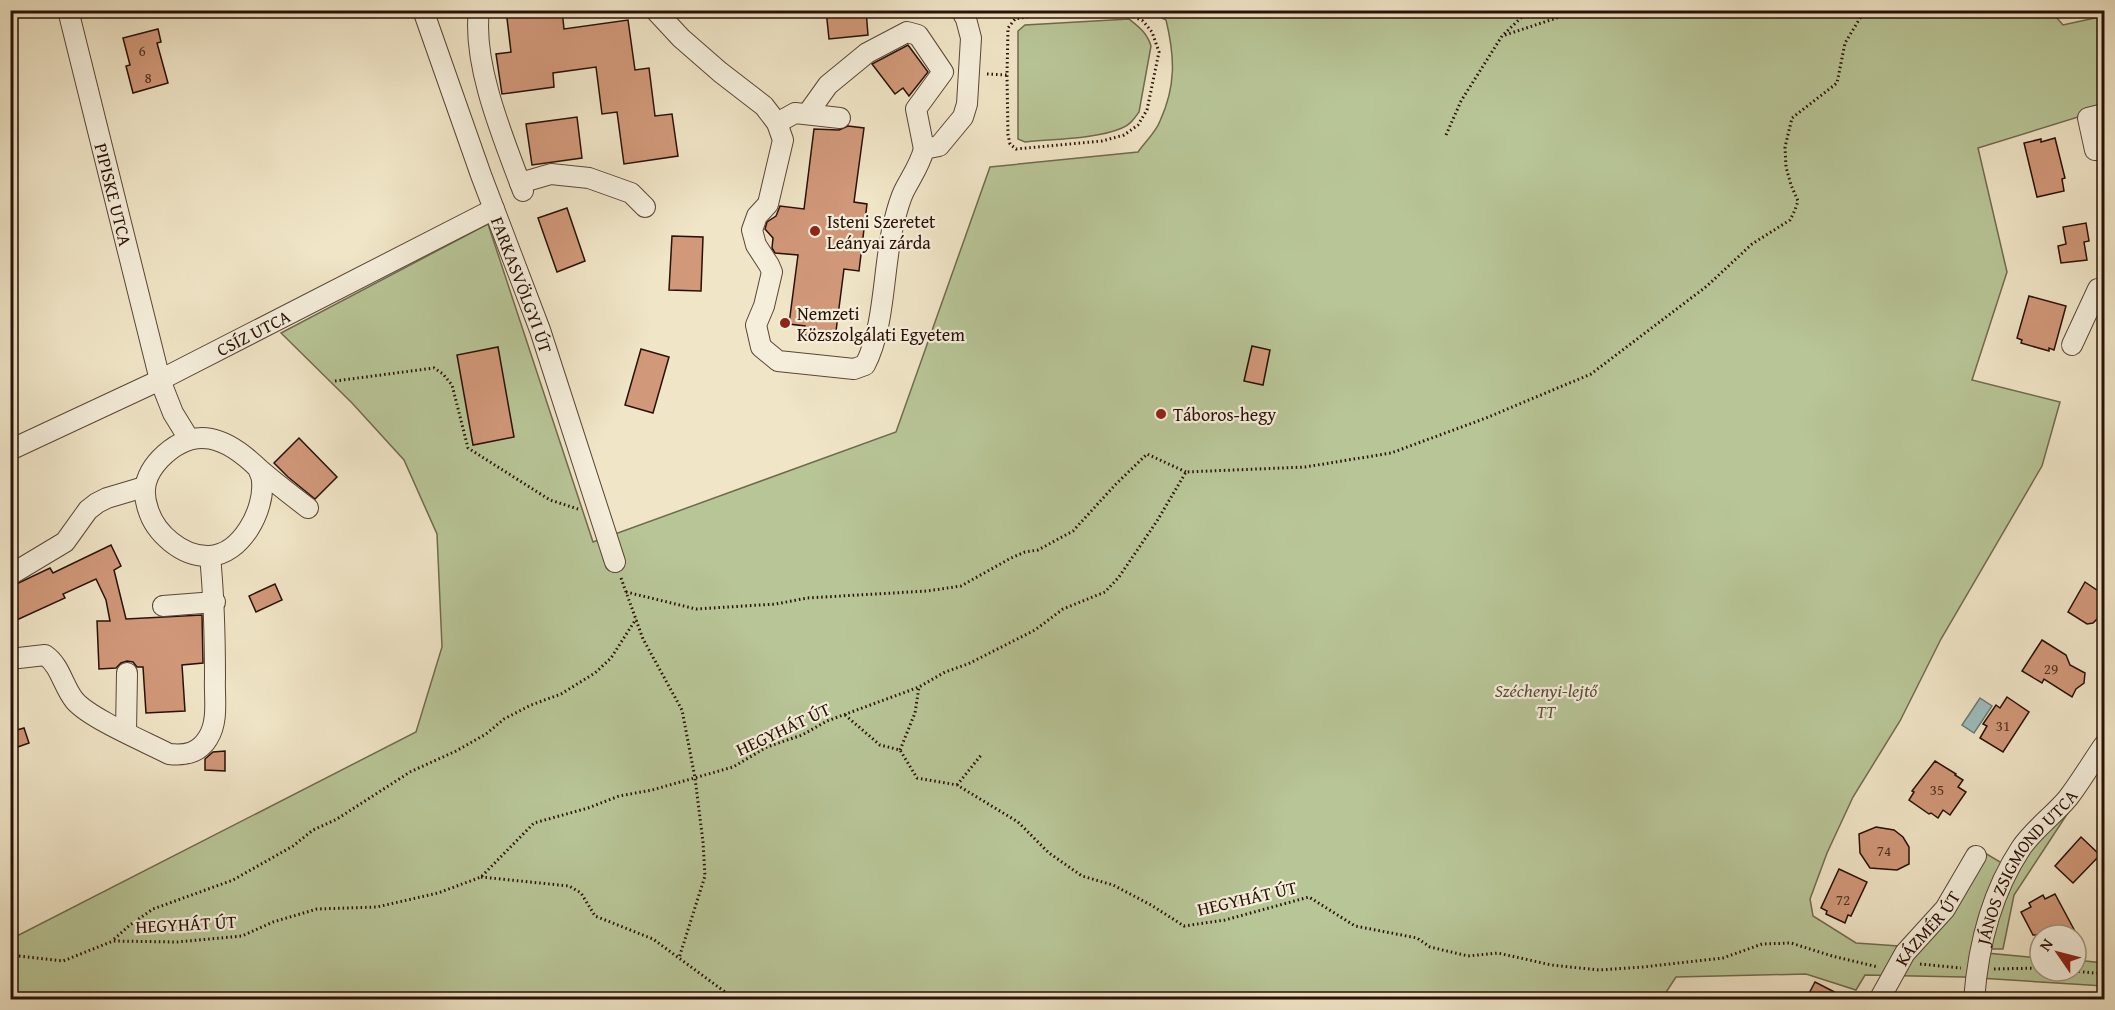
<svg xmlns="http://www.w3.org/2000/svg" width="2115" height="1010" font-family="'Gentium Book Plus',serif">
	<style>
		.green { fill: #b8c597; stroke: #706a4e; stroke-width: 1.5 }
		.water { fill: #9dbdbd; stroke: #6f7874; stroke-width: 1.5 }
		.building { fill: #d19879; stroke: #291006; stroke-width: 1.5 }
		.lines { fill: none; stroke-linecap: round; stroke-linejoin: round }
		.minor-casing { stroke: #5b4536; stroke-width: 22 }
		.path { stroke: #291006; stroke-width: 3; stroke-dasharray: 1.5 3; stroke-linecap: butt }
		.minor { stroke: #f5eedb; stroke-width: 20 }
		.poi-dot { fill: #8f2418; stroke: #f5eedb; stroke-width: 2 }
		.labels { text-anchor: middle; dominant-baseline: central; stroke-width: 4.5; stroke-linejoin: round; paint-order: stroke }
		.number-label { font-size: 15px; fill: #533223 }
		.street-label { font-size: 18px; fill: #291006; stroke: #f5eedb }
		.poi-label { font-size: 18px; fill: #291006; stroke: #f5eedb; text-anchor: start }
		.park-label { font-size: 18px; font-style: italic; fill: #5b4f39; stroke: #f5eedb }
	</style>
	<rect width="100%" height="100%" fill="#f0e5c7"/>
	<filter id="stains"><feTurbulence type="fractalNoise" baseFrequency=".00333" numOctaves="4"/><feColorMatrix values="0 0 0 0 .2 0 0 0 0 .09 0 0 0 0 .02 0 0 0 .5 -.17"/></filter>
	<radialGradient id="worn" r=".72"><stop offset=".6" stop-color="#630" stop-opacity="0"/><stop offset="1" stop-color="#630" stop-opacity=".3"/></radialGradient>
	<!-- green -->
	<g class="green">
		<path d="M2050,10L2063,25L2104,16V109L1978,148L2007,272L1972,380L2060,402L2042,466L1941,639L1900,721L1853,797L1827,853L1810,899L1813,916L1856,943L1913,947L1949,909L1985,853L2007,866L1976,952L2040,958V971H2076V960L2104,963V986L1963,977L1865,975L1856,990L1806,974L1676,977L1661,1000H11V939L416,732L442,647L437,534L404,460L352,403L281,333L488,224L593,542L896,432L990,167L1138,152C1145,142 1156,132 1160,121C1176,86 1175,57 1166,20L1149,11Z"/>
		<path d="M1129,19C1139,27 1147,33 1151,46L1139,112C1134,119 1130,125 1122,128C1097,139 1053,139 1025,142L1018,139V31L1025,25Z"/>
		<polygon points="2079,796 2014,895 2003,949 1988,949 2012,869"/>
	</g>
	<!-- water -->
	<polygon class="water" points="1980,698 1992,706 1974,733 1962,725"/>
	<!-- building -->
	<g class="building">
		<polygon points="506,10 562,10 564,29 628,20 635,70 649,68 655,116 672,114 678,156 624,164 617,112 602,114 596,67 553,73 554,87 502,94 496,54 511,52"/>
		<polygon points="826,10 866,10 868,35 829,39"/>
		<polygon points="158,29 161,42 157,43 168,83 133,93 126,66 130,65 123,38"/>
		<polygon points="908,45 928,72 909,96 903,88 895,94 872,64"/>
		<polygon points="577,117 582,158 532,165 526,124"/>
		<polygon points="848,126 864,128 854,202 867,204 859,271 844,269 835,339 804,335 805,326 789,324 798,255 775,253 772,248 773,238 765,229 767,222 776,216 780,206 804,209 814,129 839,130"/>
		<polygon points="2055,138 2065,178 2062,179 2064,191 2037,197 2024,143 2041,139 2041,142"/>
		<polygon points="567,208 585,261 557,272 538,218"/>
		<polygon points="2086,223 2089,241 2084,242 2087,260 2061,263 2058,246 2066,244 2063,227"/>
		<polygon points="672,236 703,237 701,291 669,290"/>
		<polygon points="2029,296 2066,306 2054,350 2049,348 2049,351 2021,343 2022,340 2017,338"/>
		<polygon points="1252,346 1270,350 1263,385 1244,381"/>
		<polygon points="498,347 514,437 473,445 457,355"/>
		<polygon points="641,349 669,357 653,413 625,405"/>
		<polygon points="299,438 337,477 315,499 288,477 274,463"/>
		<polygon points="111,545 121,566 114,570 126,619 202,615 203,663 182,665 185,711 146,713 143,667 137,667 133,662 127,661 121,663 116,668 99,669 97,621 110,621 106,600 96,579 63,594 65,598 10,623 10,587 50,568 53,573"/>
		<polygon points="2085,582 2104,595 2104,621 2099,617 2093,623 2087,624 2068,612"/>
		<polygon points="275,584 282,600 256,612 249,596"/>
		<polygon points="2042,640 2066,655 2070,665 2085,673 2084,683 2076,689 2072,697 2044,679 2042,683 2022,671"/>
		<polygon points="2007,697 2029,712 2003,752 1980,738 1987,726 1983,724 1996,705 2000,708"/>
		<polygon points="24,728 29,743 15,748 10,732"/>
		<polygon points="225,751 225,771 205,770 205,759 213,752"/>
		<polygon points="1935,761 1956,774 1955,775 1963,780 1958,787 1966,792 1950,815 1943,810 1938,818 1931,813 1929,814 1909,800 1914,792 1912,791"/>
		<polygon points="1876,827 1894,830 1903,837 1909,847 1909,864 1897,870 1870,868 1860,853 1859,834"/>
		<polygon points="2081,837 2100,855 2073,883 2055,866"/>
		<polygon points="1839,869 1867,882 1851,916 1848,915 1845,923 1826,914 1827,911 1821,908"/>
		<polygon points="2055,894 2077,935 2033,935 2021,912 2031,907 2029,903 2043,895 2045,899"/>
		<polygon points="1815,982 1848,999 1806,999"/>
	</g>
	<g class="lines">
		<!-- minor casing -->
		<g class="minor-casing">
			<g id="minor">
				<path id="s1" d="M68,10L160,380L173,413L189,439"/>
				<path id="s2" d="M423,10L481,175L540,330L615,562"/>
				<path d="M479,10C472,65 504,140 523,191"/>
				<path d="M655,10L681,38L720,72L764,106L777,123L783,140L768,204L757,216L752,230L756,245L769,265L772,272L764,306L756,325L761,347L778,361L854,369L865,365C885,327 883,269 893,226C896,214 899,201 904,191C911,177 920,165 924,149L939,146L963,117L967,104L971,38L966,19L961,10"/>
				<polyline points="808,113 828,85 867,53 907,32 918,35 943,72 916,109 924,149"/>
				<polyline points="777,123 795,113 840,118"/>
				<polyline points="2095,150 2088,118 2104,114"/>
				<polyline points="520,183 551,174 589,178 631,193 645,207"/>
				<polyline points="2072,345 2098,289 2104,289"/>
				<path id="s3" d="M10,450L160,380L494,209"/>
				<path d="M258,468C259,472 262,476 262,481C265,510 241,555 209,556C182,557 155,533 148,509C141,489 146,474 160,459C195,423 227,438 258,468C274,482 291,495 308,508"/>
				<polyline points="10,575 65,542 88,510 97,503 107,498 144,487"/>
				<polyline points="163,606 215,602"/>
				<path d="M10,659L45,655C61,666 63,687 75,701C91,719 146,742 169,754C186,756 199,753 208,738C219,721 214,696 215,678C215,637 214,597 210,556"/>
				<polyline points="126,732 127,673"/>
				<path id="s4" d="M1879,1000L1905,953L1945,909L1976,856"/>
				<path id="s5" d="M1974,1000C1978,947 1992,892 2021,848C2034,829 2054,815 2068,798C2081,781 2092,762 2104,745"/>
			</g>
		</g>
		<!-- path -->
		<g class="path">
			<polyline points="1505,35 1581,10"/>
			<polyline points="987,74 1007,75 1008,28 1015,19 1038,15 1128,14 1143,21 1152,32 1159,52 1147,110 1138,125 1124,135 1102,141 1016,149 1010,144 1008,135 1007,75"/>
			<polyline points="1446,135 1461,101 1502,36 1529,10"/>
			<polyline points="335,381 434,368 443,374 452,385 468,448 550,500 578,509"/>
			<polyline points="621,578 643,639 682,710 695,778 703,842 705,876 679,958"/>
			<polyline points="626,592 696,609 776,604 807,598 927,591 961,586 1011,558 1025,552 1038,550 1073,531 1115,485 1147,454 1186,472"/>
			<polyline points="845,715 880,745 900,750 917,778 957,785 1018,822 1049,853 1082,876 1113,885 1151,905 1184,926 1225,920 1309,897 1355,926 1417,938 1430,947 1468,956 1498,953 1551,965 1599,970 1643,967 1723,958 1762,944 1791,943 1832,956 1878,967"/>
			<polyline points="900,750 915,713 919,687"/>
			<polyline points="957,785 982,754"/>
			<polyline points="481,877 569,886 581,893 595,916 653,939 736,1000"/>
			<polyline points="114,939 130,925 153,909 233,880 293,846 313,830 337,819 410,772 456,751 486,734 504,719 531,705 561,694 595,673 611,658 636,619"/>
			<polyline points="10,955 63,961 113,941 177,942 242,936 273,922 317,909 377,907 438,893 481,877 534,823 588,808 619,796 652,790 733,767 767,747 802,735 827,721 919,687 945,672 968,664 1035,630 1063,609 1105,592 1119,577 1157,521 1186,472 1305,467 1391,453 1486,418 1591,374 1707,286 1752,244 1790,220 1795,210 1798,201 1791,185 1786,167 1785,147 1792,118 1837,83 1845,43 1865,10"/>
			<polyline points="1920,964 1961,968"/>
			<polyline points="1994,969 2040,968"/>
			<polyline points="2074,971 2104,974"/>
		</g>
		<!-- minor -->
		<use href="#minor" class="minor"/>
	</g>
	<!-- markers -->
	<g class="poi-dot">
		<circle cx="815" cy="231" r="6"/>
		<circle cx="785" cy="323" r="6"/>
		<circle cx="1161" cy="414" r="6"/>
	</g>
	<g class="labels">
		<!-- number labels -->
		<g class="number-label">
			<text x="142" y="50">6</text>
			<text x="148" y="77">8</text>
			<text x="2051" y="668">29</text>
			<text x="2003" y="725">31</text>
			<text x="1937" y="789">35</text>
			<text x="1884" y="850">74</text>
			<text x="1843" y="899">72</text>
		</g>
		<!-- street labels -->
		<g class="street-label">
			<text stroke="none"><textPath href="#s1" startOffset="190">PIPISKE UTCA</textPath></text>
			<text stroke="none"><textPath href="#s2" startOffset="292">FARKASVÖLGYI ÚT</textPath></text>
			<text stroke="none"><textPath href="#s3" startOffset="270">CSÍZ UTCA</textPath></text>
			<text transform="translate(783 729) rotate(-25)">HEGYHÁT ÚT</text>
			<text stroke="none"><textPath href="#s5" startOffset="147">JÁNOS ZSIGMOND UTCA</textPath></text>
			<text transform="translate(1247 898) rotate(-13)">HEGYHÁT ÚT</text>
			<text transform="translate(186 924) rotate(-3)">HEGYHÁT ÚT</text>
			<text stroke="none"><textPath href="#s4" startOffset="87">KÁZMÉR ÚT</textPath></text>
		</g>
		<!-- poi labels -->
		<g class="poi-label">
			<text x="827" y="221">Isteni Szeretet<tspan x="827" dy="21">Leányai zárda</tspan></text>
			<text x="797" y="313">Nemzeti<tspan x="797" dy="21">Közszolgálati Egyetem</tspan></text>
			<text x="1173" y="414">Táboros-hegy</text>
		</g>
		<!-- park labels -->
		<g class="park-label">
			<text x="1546" y="690">Széchenyi-lejtő<tspan x="1546" dy="21">TT</tspan></text>
		</g>
	</g>
	<!-- margin -->
	<rect width="2115" height="1010" fill="none" stroke="#f0e5c7" stroke-width="36"/>
	<rect x="12" y="12" width="2091" height="986" fill="none" stroke="#291006" stroke-width="3"/>
	<rect x="18" y="18" width="2079" height="974" fill="none" stroke="#291006" stroke-width="1.5"/>
	<!-- north arrow -->
	<g transform="translate(2058 953) rotate(305)"><circle r="28" fill="#f5eedb" stroke="#a39586" stroke-width="1.5"/>
	<path d="M0-4.5L10 22L0 15L-10 22Z" fill="#8f2418"/>
	<text y="-9" font-size="16" font-weight="bold" text-anchor="middle" fill="#291006">N</text>
	</g>
	<rect width="100%" height="100%" filter="url(#stains)"/>
	<rect width="100%" height="100%" fill="url(#worn)"/>
</svg>
